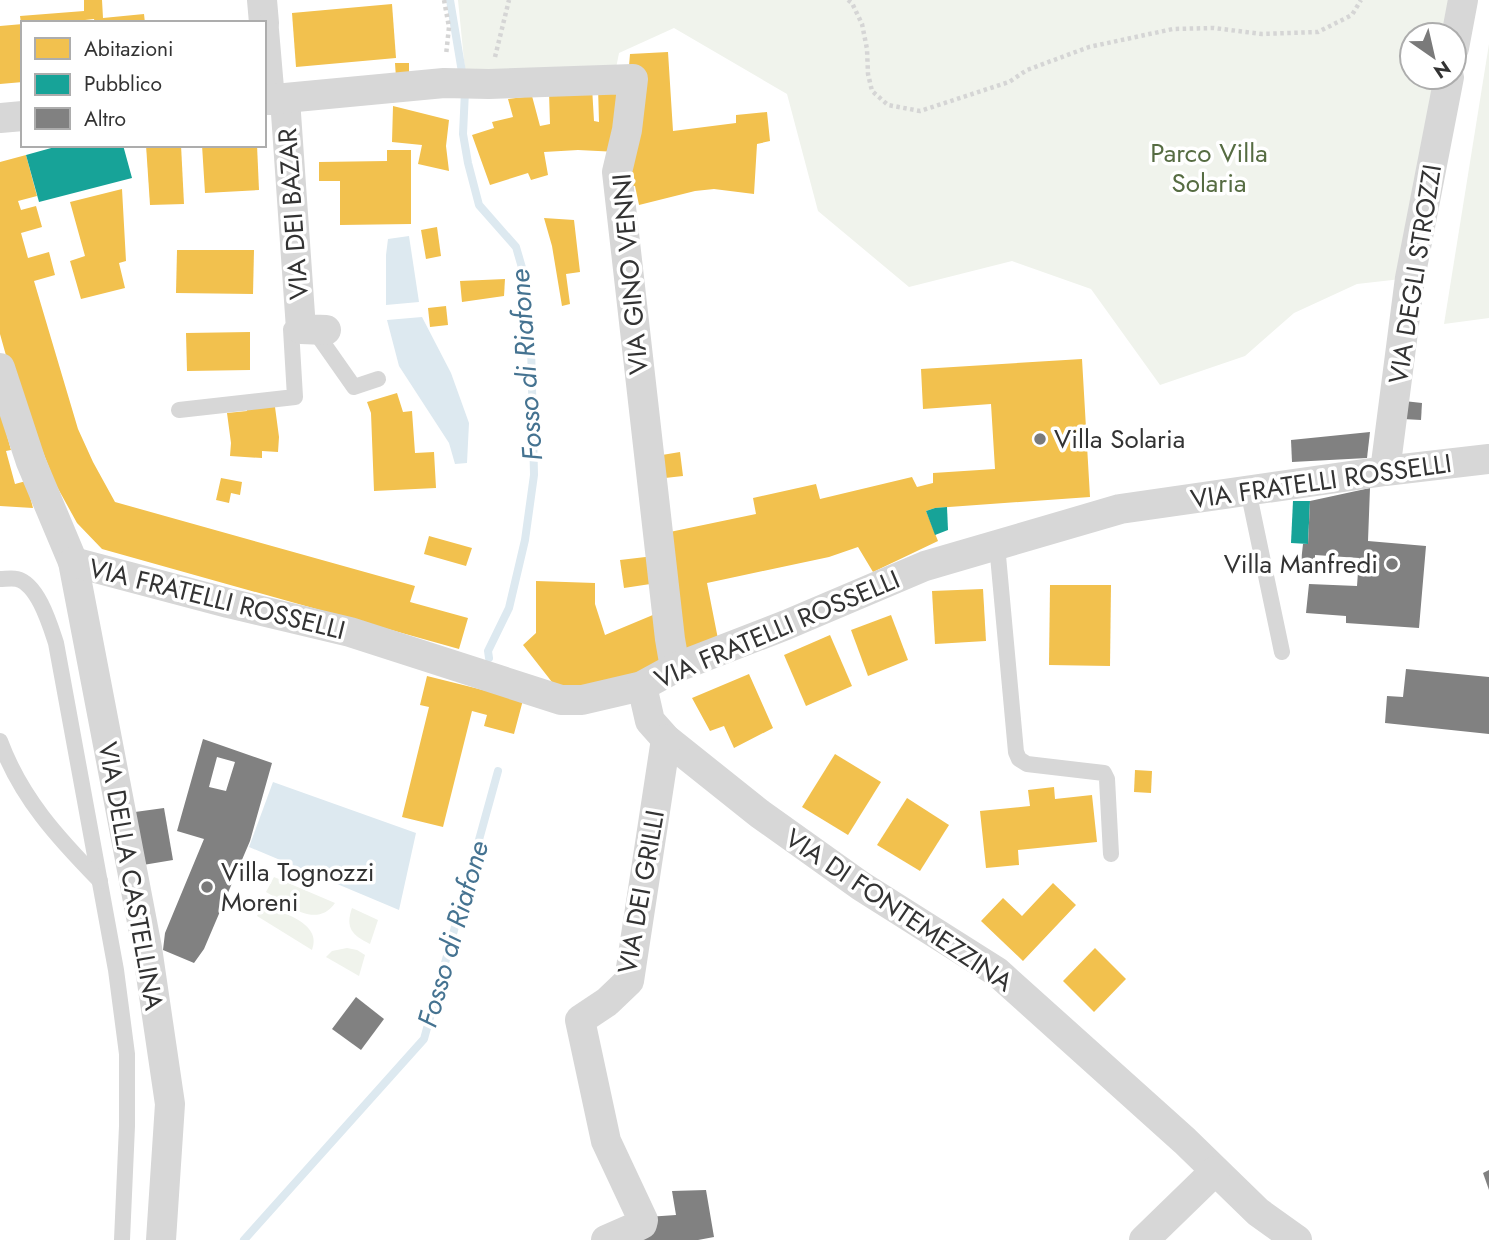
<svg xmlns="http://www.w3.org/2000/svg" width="1489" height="1240" font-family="Jost,sans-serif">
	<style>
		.green { fill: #f0f3ec }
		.water { fill: #dde9f0 }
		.homes { fill: #f2c14e }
		.public { fill: #17a398 }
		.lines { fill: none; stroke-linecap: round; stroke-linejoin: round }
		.stream { stroke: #dde9f0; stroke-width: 8 }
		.building { fill: #818181; fill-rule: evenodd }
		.path { stroke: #d5d5d5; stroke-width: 4.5; stroke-dasharray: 3.5 3.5; stroke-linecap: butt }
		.lane { stroke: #d7d7d7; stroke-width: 16 }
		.street { stroke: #d7d7d7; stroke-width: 30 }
		.poi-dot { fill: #7a7a7a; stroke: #fff; stroke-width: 2.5 }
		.labels { text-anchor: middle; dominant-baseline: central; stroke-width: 7; stroke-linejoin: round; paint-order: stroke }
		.park-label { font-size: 26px; fill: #566c42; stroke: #fff }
		.street-label { font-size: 26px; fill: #333; stroke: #fff }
		.poi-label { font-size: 26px; fill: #333; stroke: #fff; text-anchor: start }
		.water-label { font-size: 28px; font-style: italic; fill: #457391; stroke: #fff }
	</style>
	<rect width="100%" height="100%" fill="#fff"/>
	<!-- green -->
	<g class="green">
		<polygon points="458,0 1463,0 1454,35 1412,35 1412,77 1449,77 1410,278 1357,284 1294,313 1245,356 1160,385 1091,289 1012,261 909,287 818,211 787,94 674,28 619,53 615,73 466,80"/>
		<polygon points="1489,44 1489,318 1444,324"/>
		<path d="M274,877L335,903C316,930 287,904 266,892Z"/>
		<path d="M263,904C282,913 323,923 312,950L257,916Z"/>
		<path d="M352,908L378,920L370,944C352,935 345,928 352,908Z"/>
		<polygon points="347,948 357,950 365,955 359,976 326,957 332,951"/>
	</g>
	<!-- water -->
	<g class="water">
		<polygon points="409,236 419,302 386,305 386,255 388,239"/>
		<polygon points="422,317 451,373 469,423 467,463 455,464 449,443 399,366 387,320"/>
		<polygon points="273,782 416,833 399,910 249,847"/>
	</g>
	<!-- homes -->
	<g class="homes">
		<polygon points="84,0 102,0 103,18 144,14 145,23 95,23 94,19 85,20 85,23 21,23 20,16 84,11"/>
		<polygon points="392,4 396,58 296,67 292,13"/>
		<polygon points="23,24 23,82 0,84 0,26"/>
		<polygon points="668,52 673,131 736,123 736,115 767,112 770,141 757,144 754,194 714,189 695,191 639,205 635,186 619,187 630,54"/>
		<polygon points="395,63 409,63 409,78 396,78"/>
		<polygon points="592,87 594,121 599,122 598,87 628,87 618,152 578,150 544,152 548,175 531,180 528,173 490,185 472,135 494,128 492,122 513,117 508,99 532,96 540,126 550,124 549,92"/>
		<polygon points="393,106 449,120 446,146 449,171 418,164 422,145 392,142"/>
		<polygon points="146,145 181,145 184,204 150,205"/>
		<polygon points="202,145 257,145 259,190 205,193"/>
		<polygon points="387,150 411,150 411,224 340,225 340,181 319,181 319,162 387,161"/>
		<polygon points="26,155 37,196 18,201 21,210 36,206 42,227 21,233 28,258 49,252 55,275 34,281 78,429 93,462 115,502 415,586 410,602 468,618 459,649 102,549 77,523 55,483 7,359 0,334 0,162"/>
		<polygon points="122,189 126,261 119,263 125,288 81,299 70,261 85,256 70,202"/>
		<polygon points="544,218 574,220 580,272 566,274 570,304 562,306 552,246"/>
		<polygon points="437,227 441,256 426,259 421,230"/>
		<polygon points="177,250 254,250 253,294 176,293"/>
		<polygon points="505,279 504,296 462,302 460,281"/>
		<polygon points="446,306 448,325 430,327 428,308"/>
		<polygon points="250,332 250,370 187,371 186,333"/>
		<polygon points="1082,359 1090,497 935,508 926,511 938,541 873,572 858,547 829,557 707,583 718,639 677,657 665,533 756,514 753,498 816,484 820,499 912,477 917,487 933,483 933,473 995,469 991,404 923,409 921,369"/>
		<polygon points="397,393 403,412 412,411 415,453 434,452 436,488 374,491 371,413 367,402"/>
		<polygon points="264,402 275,407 279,437 278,452 262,451 262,458 230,456 231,443 227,413 247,411 246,403"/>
		<polygon points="0,410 11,450 6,451 15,484 26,481 33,508 0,506"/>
		<polygon points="680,452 683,476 665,478 662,455"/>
		<polygon points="221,478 242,482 240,495 231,493 229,503 216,500"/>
		<polygon points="429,536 472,548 466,566 424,554"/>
		<polygon points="654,556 657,583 624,588 620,560"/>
		<polygon points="536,581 595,583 595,604 605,635 660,612 668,657 610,686 559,691 523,645 536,633"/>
		<polygon points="1050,585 1111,585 1110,666 1049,665"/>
		<polygon points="983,589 986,641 935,644 932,591"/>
		<polygon points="891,615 908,660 868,676 851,630"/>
		<polygon points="830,635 852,686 806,706 784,655"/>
		<polygon points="749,674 773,728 734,748 724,726 710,731 692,698"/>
		<polygon points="427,676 523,700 514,734 484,726 487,715 472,711 443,827 402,817 429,707 420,705"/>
		<polygon points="835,754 881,782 848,835 802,807"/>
		<polygon points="1135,770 1152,771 1151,793 1134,792"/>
		<polygon points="1054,787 1055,799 1092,795 1097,842 1018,850 1019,865 986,868 980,811 1030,806 1028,790"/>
		<polygon points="907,798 949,825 920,871 877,845"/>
		<polygon points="1053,883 1076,905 1023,961 981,921 1003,898 1022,916"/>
		<polygon points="1095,948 1126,979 1094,1012 1063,981"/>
	</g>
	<!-- public -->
	<g class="public">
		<polygon points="62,145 123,145 132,178 39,202 26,155"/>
		<polygon points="1293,501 1310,501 1308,544 1291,543"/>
		<polygon points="947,507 948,530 935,535 926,511 935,508"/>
	</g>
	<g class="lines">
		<!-- stream -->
		<g class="stream">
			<polyline points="450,0 463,78"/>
			<polyline points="465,91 463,134 468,163 479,205 516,247 525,278 531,344 534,475 525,540 509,608 488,651 489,658"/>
			<polyline points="244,1240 424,1039 498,771"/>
		</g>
	</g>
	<!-- building -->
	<g class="building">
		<polygon points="1404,401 1422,403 1421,420 1403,419"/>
		<polygon points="1370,432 1367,458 1292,462 1291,440"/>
		<polygon points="1370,488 1368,541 1426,546 1419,628 1346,623 1346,616 1306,613 1309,584 1357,586 1359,558 1315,555 1315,572 1300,571 1303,544 1308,544 1310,501"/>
		<polygon points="1406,669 1489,677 1489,734 1385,723 1387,696 1403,697"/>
		<path d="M203,739L272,763L250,841L204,949L194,963L163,950L165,933L204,839L177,831ZM217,757L235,762L226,791L209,787Z"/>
		<polygon points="164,808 173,860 143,865 135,812"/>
		<polygon points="356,997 384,1019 361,1050 332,1029"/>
		<polygon points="1489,1170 1489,1190 1483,1173"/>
		<polygon points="706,1190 714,1237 698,1240 643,1240 647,1217 676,1215 672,1191"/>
	</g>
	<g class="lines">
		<!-- path -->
		<g class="path">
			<polyline points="444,0 449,27 446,55"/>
			<polyline points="848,0 852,3 862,24 867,49 868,74 872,91 888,105 920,111 1009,82 1027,70 1089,47 1173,29 1214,28 1262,34 1318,32 1352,15 1361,0"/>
			<polyline points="495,57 509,0"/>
		</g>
		<!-- lane -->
		<g class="lane">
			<polyline points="314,330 354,387 378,379"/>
			<polyline points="179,410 295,397 291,329"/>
			<polyline points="1248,490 1282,652"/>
			<polyline points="997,545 1016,752 1019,759 1027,764 1104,773 1107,779 1111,854"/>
			<path d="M0,579C5,579 12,578 17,579C38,584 50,625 56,643L116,970L127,1054V1126L122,1240"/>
			<path d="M0,741C21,798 58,838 100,881"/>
		</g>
		<!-- street -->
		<g class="street">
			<polyline points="262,0 264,23"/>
			<polyline points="264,30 270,100"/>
			<polyline points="1454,48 1463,0"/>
			<polyline points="285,99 301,329 326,330"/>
			<polyline points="264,100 444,83 489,84 633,79 627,130 617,172 670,639 675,668"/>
			<polyline points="0,118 23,116"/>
			<polyline points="0,368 31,462 73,562 147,948 170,1104 161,1240"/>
			<polyline points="1385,471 1410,278 1449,77"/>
			<polyline points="73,562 228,603 350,632 561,700 582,700 642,686 675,668 786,625 925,566 1120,509 1385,471 1489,459"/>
			<polyline points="642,686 650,721 666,739 760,814 861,886 997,972 1185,1141 1258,1212 1297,1240"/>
			<polyline points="606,1240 638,1226 642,1224 643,1220 606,1141 580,1020 607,1002 629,981 666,739"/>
			<polyline points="1144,1240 1215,1171"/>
		</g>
	</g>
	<!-- markers -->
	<g class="poi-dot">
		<circle cx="1040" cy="439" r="7"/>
		<circle cx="1392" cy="564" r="7"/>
		<circle cx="207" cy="887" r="7"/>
	</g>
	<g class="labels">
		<!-- park labels -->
		<g class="park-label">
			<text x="1209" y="153">Parco Villa<tspan x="1209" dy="30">Solaria</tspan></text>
		</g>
		<!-- street labels -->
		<g class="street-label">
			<text transform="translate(293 214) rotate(-94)">VIA DEI BAZAR</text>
			<text transform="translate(630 274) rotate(-95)">VIA GINO VENNI</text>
			<text transform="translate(1415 274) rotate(-81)">VIA DEGLI STROZZI</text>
			<text transform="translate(1321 481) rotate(-8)">VIA FRATELLI ROSSELLI</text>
			<text transform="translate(217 599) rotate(14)">VIA FRATELLI ROSSELLI</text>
			<text transform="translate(777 629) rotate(-23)">VIA FRATELLI ROSSELLI</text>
			<text transform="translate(131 876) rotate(80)">VIA DELLA CASTELLINA</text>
			<text transform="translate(641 892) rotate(-80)">VIA DEI GRILLI</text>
			<text transform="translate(899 910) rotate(34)">VIA DI FONTEMEZZINA</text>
		</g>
		<!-- poi labels -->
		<g class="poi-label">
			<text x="1054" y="439">Villa Solaria</text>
			<text x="1378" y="564" text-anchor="end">Villa Manfredi</text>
			<text x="221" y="872">Villa Tognozzi<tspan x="221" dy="30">Moreni</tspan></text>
		</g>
		<!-- water labels -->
		<g class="water-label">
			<text transform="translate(526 365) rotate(-94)">Fosso di Riafone</text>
			<text transform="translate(453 934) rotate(-74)">Fosso di Riafone</text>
		</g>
	</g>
	<!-- legend -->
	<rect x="21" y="21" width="245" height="126" fill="#ffffff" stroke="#adadad" stroke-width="2"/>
	<rect x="35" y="38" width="35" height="21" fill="#f2c14e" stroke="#adadad" stroke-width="2"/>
	<text x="84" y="56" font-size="21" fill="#333333">Abitazioni</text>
	<rect x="35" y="74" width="35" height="21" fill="#17a398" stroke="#adadad" stroke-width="2"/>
	<text x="84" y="91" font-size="21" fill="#333333">Pubblico</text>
	<rect x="35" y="108" width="35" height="21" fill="#818181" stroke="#adadad" stroke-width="2"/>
	<text x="84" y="126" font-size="21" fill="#333333">Altro</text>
	<!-- north arrow -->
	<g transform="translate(1433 56) rotate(146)"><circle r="33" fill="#ffffff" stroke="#adadad" stroke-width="2"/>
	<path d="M0-5L12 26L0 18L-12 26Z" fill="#7a7a7a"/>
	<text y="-10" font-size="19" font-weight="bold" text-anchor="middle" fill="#333333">N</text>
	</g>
</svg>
